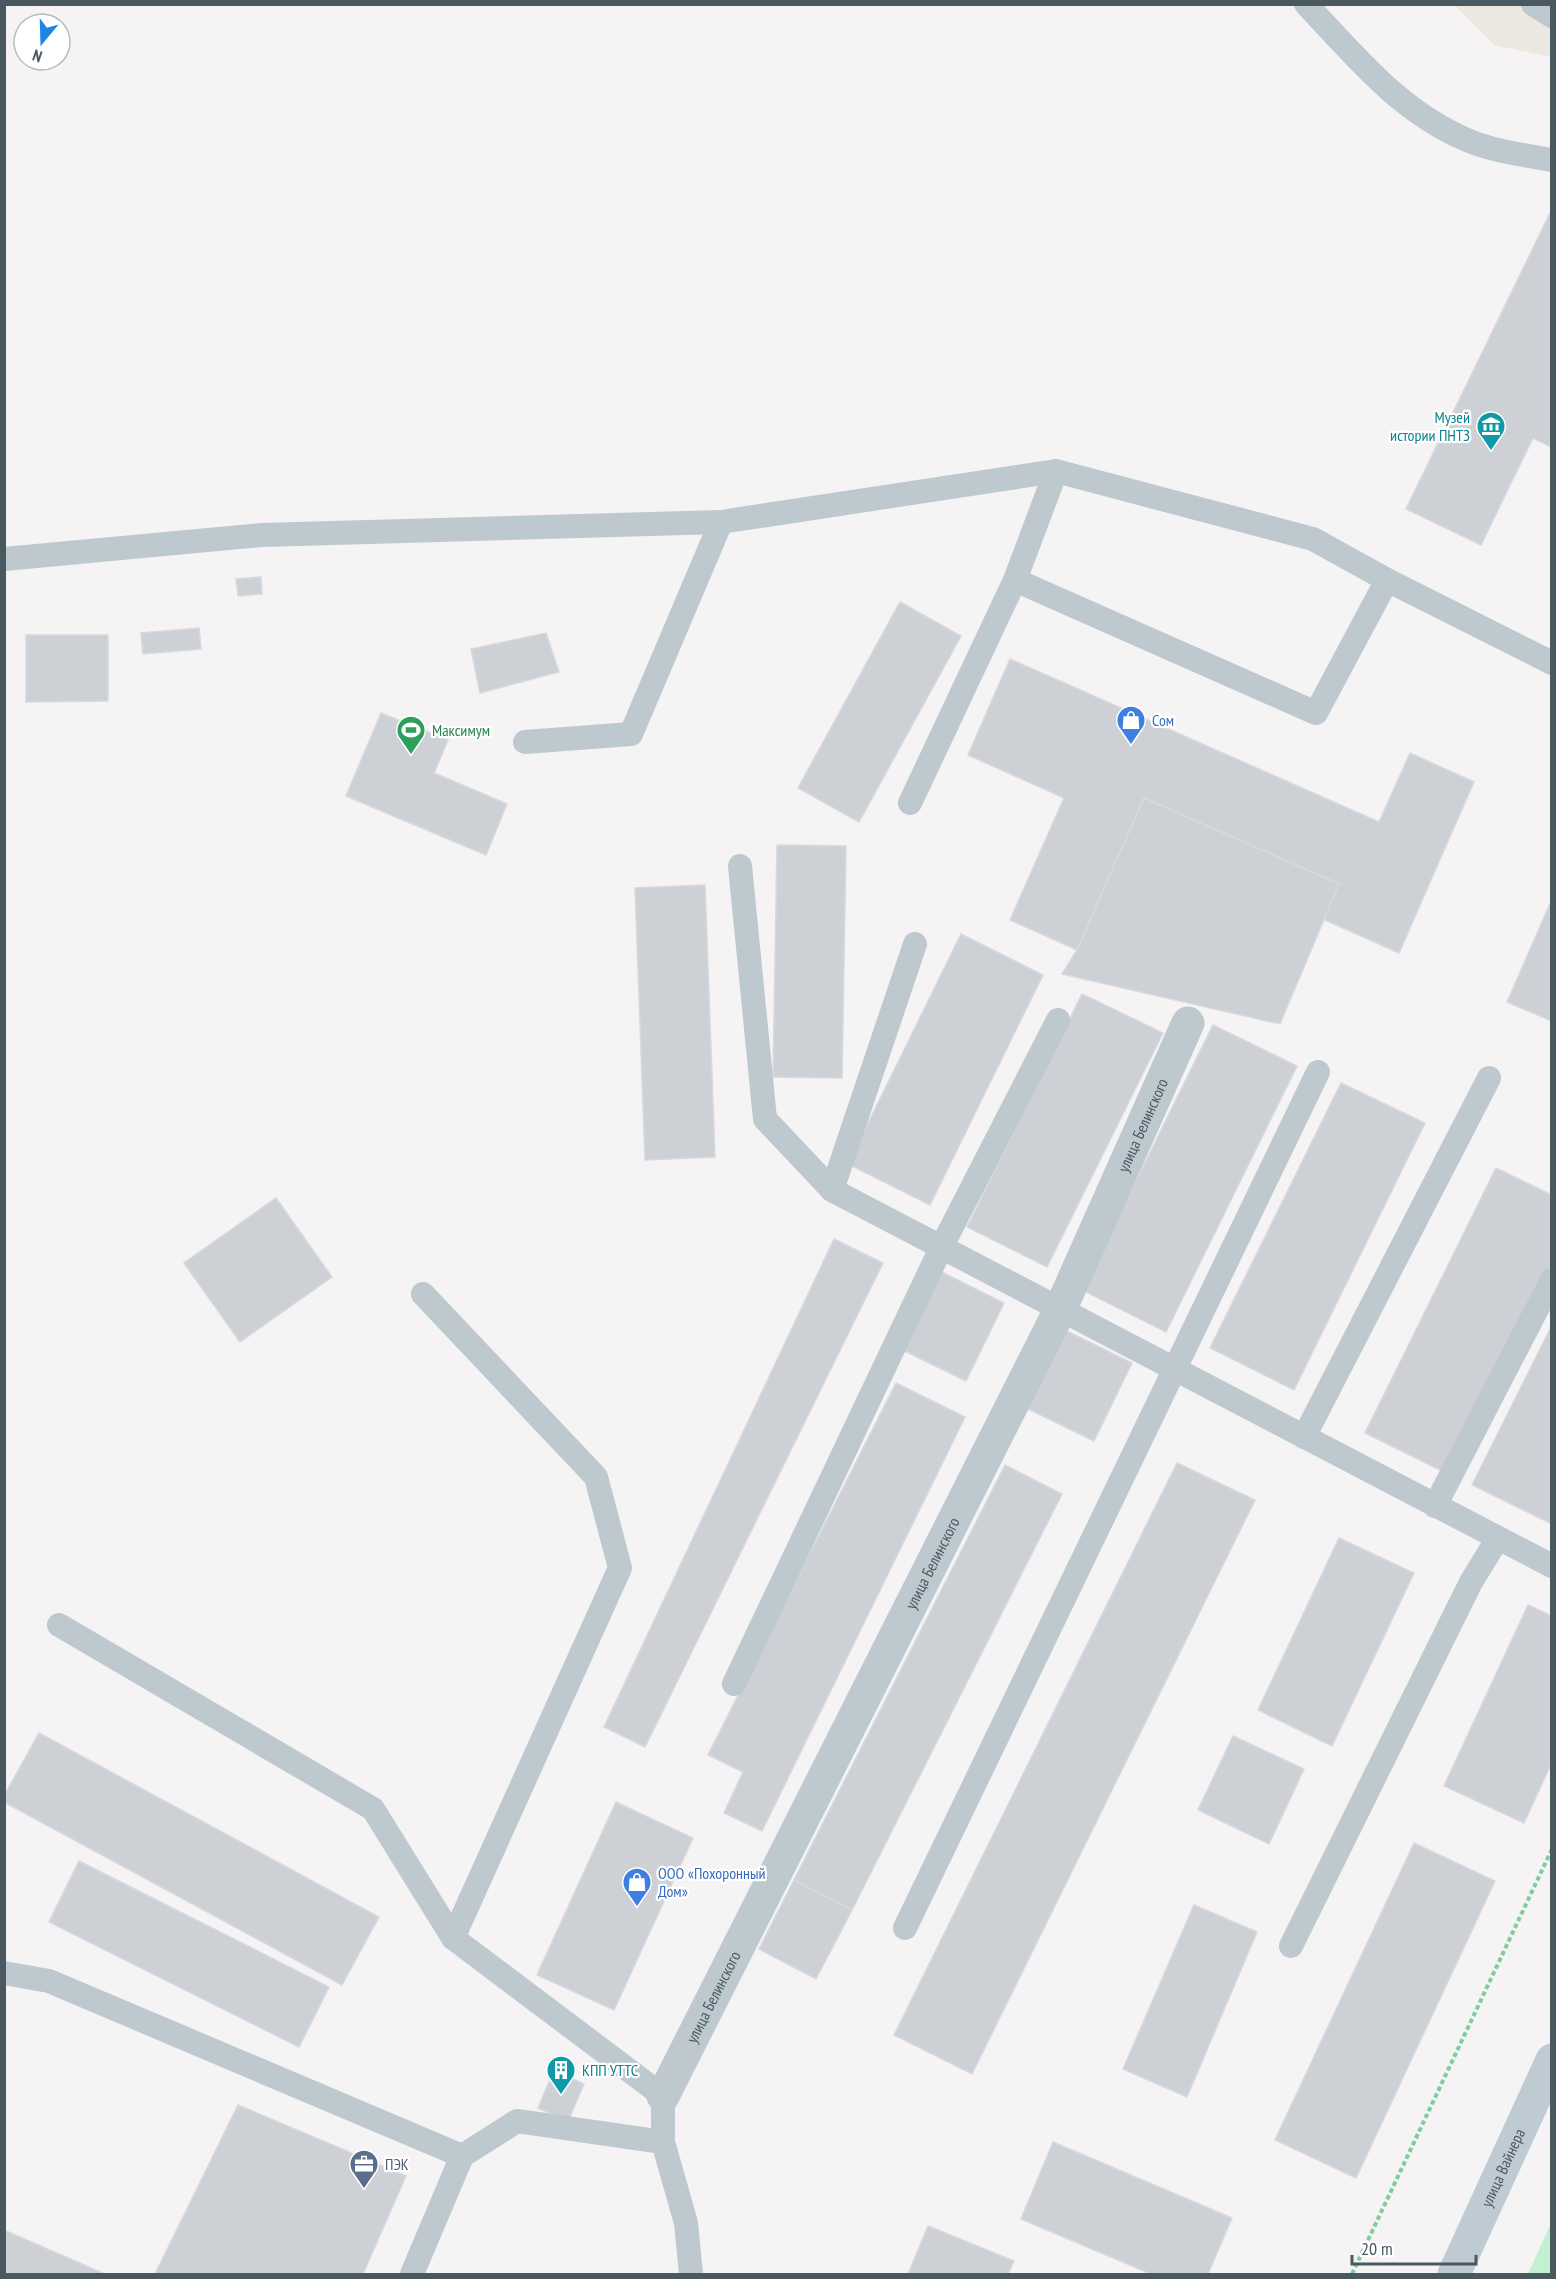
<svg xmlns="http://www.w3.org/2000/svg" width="1556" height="2279" font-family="'PT Sans Narrow',sans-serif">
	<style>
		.commercial { fill: #ebe7e1 }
		.green { fill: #c3f0d1 }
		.building { fill: #cdd0d5; stroke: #d7d9de; stroke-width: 1.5 }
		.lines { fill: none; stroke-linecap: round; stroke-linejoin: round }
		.path { stroke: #7bce9e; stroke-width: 4; stroke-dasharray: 4.5 3; stroke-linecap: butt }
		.service { stroke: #bec8cf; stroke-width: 24 }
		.minor { stroke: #bec8cf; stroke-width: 33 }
		.secondary { stroke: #bfcbd3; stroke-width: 33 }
		.labels { text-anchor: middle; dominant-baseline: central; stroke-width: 4.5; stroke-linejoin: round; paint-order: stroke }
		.culture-label { font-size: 16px; fill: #0d838f; stroke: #fff; text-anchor: end }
		.shop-label { font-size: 16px; fill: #366cbe; stroke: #fff; text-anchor: start }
		.leisure-label { font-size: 16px; fill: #27864d; stroke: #fff; text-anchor: start }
		.street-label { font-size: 16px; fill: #4a5860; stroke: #fff }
		.service-label { font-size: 16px; fill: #4e5e75; stroke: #fff; text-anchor: start }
	</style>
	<rect width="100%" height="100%" fill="#f5f3f3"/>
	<!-- commercial -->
	<polygon class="commercial" points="1454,5 1551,5 1551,57 1494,45"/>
	<!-- green -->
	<polygon class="green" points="1551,2223 1551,2274 1528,2274"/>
	<!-- building -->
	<g class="building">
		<polygon points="1552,209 1552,441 1549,446 1533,438 1481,545 1406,509"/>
		<polygon points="261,577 262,594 238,596 236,579"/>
		<polygon points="900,602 961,636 859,822 798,788"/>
		<polygon points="199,628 201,649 143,654 141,633"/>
		<polygon points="546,633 559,672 480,693 471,649"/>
		<polygon points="26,635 108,635 108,701 26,702"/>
		<polygon points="1010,659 1379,822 1410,753 1474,782 1399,953 1323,919 1339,884 1144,798 1077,950 1010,920 1064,798 968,755"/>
		<polygon points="381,713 448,740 434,773 507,804 486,855 346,796"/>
		<polygon points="1144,798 1339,884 1280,1024 1062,974 1077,950"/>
		<polygon points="777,845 846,846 842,1078 773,1077"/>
		<polygon points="705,885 715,1157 645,1160 635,888"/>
		<polygon points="1552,899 1552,1021 1507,1002"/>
		<polygon points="961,934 1043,975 930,1205 848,1164"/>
		<polygon points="1082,994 1163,1033 1047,1267 967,1227"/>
		<polygon points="1213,1025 1297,1066 1166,1332 1082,1290"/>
		<polygon points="1341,1083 1425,1123 1294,1390 1210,1348"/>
		<polygon points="1496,1168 1552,1195 1552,1268 1450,1475 1365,1433"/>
		<polygon points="276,1198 332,1277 240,1342 184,1263"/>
		<polygon points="834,1239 883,1263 645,1747 604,1727"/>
		<polygon points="936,1269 1004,1303 966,1381 898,1348"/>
		<polygon points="1552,1325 1552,1524 1472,1485"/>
		<polygon points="1065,1330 1132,1363 1094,1441 1026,1408"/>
		<polygon points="896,1383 965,1417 762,1831 724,1813 743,1772 708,1755"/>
		<polygon points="1177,1463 1255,1500 972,2074 894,2035"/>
		<polygon points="1005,1465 1062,1494 852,1910 794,1880"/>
		<polygon points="1339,1538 1414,1573 1332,1746 1258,1710"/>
		<polygon points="1528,1605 1552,1616 1552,1762 1524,1823 1444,1786"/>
		<polygon points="39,1733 379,1917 342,1985 4,1802 4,1796"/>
		<polygon points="1233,1736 1304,1769 1269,1844 1198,1810"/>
		<polygon points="616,1802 693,1838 614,2010 537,1975"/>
		<polygon points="1414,1843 1495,1881 1356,2178 1275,2140"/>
		<polygon points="79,1861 329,1987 299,2047 49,1922"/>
		<polygon points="794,1880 852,1910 816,1979 759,1949"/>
		<polygon points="1194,1905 1257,1932 1187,2097 1123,2069"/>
		<polygon points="554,2070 584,2084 568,2121 538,2108"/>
		<polygon points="238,2105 406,2176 363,2274 155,2274"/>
		<polygon points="1053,2142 1232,2218 1208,2274 1151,2274 1021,2219"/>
		<polygon points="928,2226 1014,2261 1008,2274 908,2274"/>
		<polygon points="4,2230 105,2274 4,2274"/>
	</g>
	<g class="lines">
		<!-- path -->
		<polyline class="path" points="1352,2274 1552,1849"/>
		<!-- service -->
		<g class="service">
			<path d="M1306,4C1356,57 1399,111 1467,140C1492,151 1524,155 1552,160"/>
			<polyline points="1533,4 1552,16"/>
			<polyline points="4,559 262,535 721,522 1056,471 1313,539 1387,580 1552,663"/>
			<polyline points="1015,580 1316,713 1387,580"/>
			<polyline points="525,742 631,734 721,522"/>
			<polyline points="910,803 1015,580 1056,471"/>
			<polyline points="740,866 765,1119 832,1190 1552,1566"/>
			<polyline points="832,1190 915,944"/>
			<polyline points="423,1294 596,1477 620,1568 453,1938 663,2096 663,2142 686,2223 691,2274"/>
			<polyline points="1304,1437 1489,1078"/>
			<polyline points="1435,1506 1552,1280"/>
			<polyline points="59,1625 373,1809 453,1938"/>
			<polyline points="734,1684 941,1248 1058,1020"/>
			<polyline points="905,1928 1318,1072"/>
			<polyline points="1291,1946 1471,1582 1498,1538"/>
			<polyline points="4,1973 49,1981 462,2156"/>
			<polyline points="412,2274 462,2156 517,2121 663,2142"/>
		</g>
		<!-- minor -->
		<path class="minor" id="s1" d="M663,2096L1060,1310L1188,1023"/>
		<!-- secondary -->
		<path class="secondary" id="s2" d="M1454,2274L1552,2060"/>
	</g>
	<!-- icons -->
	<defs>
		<g id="museum-pin" transform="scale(1.5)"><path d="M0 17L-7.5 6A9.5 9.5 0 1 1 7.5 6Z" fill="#0f9aa8" stroke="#fff"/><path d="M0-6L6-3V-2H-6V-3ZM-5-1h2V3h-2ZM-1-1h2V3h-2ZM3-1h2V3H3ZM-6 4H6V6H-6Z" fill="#fff"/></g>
		<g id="shop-pin" transform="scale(1.5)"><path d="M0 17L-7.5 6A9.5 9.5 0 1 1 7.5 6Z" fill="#3f7fe0" stroke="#fff"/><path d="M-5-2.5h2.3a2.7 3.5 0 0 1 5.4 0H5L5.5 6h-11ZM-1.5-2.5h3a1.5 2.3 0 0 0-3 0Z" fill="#fff"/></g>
		<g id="stadium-pin" transform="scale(1.5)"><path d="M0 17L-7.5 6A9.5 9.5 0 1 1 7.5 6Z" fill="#2e9e5b" stroke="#fff"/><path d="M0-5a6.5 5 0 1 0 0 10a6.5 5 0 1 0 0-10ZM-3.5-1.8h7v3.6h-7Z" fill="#fff"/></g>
		<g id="building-pin" transform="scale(1.5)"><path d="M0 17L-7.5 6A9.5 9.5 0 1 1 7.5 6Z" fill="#0f9aa8" stroke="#fff"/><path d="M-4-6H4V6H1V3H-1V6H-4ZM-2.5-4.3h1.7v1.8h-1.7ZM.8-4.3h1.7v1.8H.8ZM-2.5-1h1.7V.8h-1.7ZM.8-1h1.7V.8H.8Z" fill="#fff"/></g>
		<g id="office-pin" transform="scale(1.5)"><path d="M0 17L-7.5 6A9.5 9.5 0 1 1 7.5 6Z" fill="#5c6f8a" stroke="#fff"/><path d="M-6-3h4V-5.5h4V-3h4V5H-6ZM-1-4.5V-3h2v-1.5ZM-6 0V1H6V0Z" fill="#fff"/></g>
	</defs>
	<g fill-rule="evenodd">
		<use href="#museum-pin" x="1491" y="426"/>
		<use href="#shop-pin" x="1131" y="720"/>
		<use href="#stadium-pin" x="411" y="730"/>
		<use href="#shop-pin" x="637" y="1882"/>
		<use href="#building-pin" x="561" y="2070"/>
		<use href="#office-pin" x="364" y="2164"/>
	</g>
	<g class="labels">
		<!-- culture labels -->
		<g class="culture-label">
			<text x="1470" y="417">Музей<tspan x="1470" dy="18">истории ПНТЗ</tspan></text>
			<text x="582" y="2070" text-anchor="start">КПП УТТС</text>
		</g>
		<!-- shop labels -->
		<g class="shop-label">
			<text x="1152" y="720">Сом</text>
			<text x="658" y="1873">ООО «Похоронный<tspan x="658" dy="18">Дом»</tspan></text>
		</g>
		<!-- leisure labels -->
		<g class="leisure-label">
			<text x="432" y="730">Максимум</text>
		</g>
		<!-- street labels -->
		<g class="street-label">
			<text stroke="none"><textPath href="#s1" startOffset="1083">улица Белинского</textPath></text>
			<text stroke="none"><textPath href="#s1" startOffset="597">улица Белинского</textPath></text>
			<text stroke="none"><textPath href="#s1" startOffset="111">улица Белинского</textPath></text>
			<text stroke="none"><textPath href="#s2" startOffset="117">улица Вайнера</textPath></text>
		</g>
		<!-- service labels -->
		<g class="service-label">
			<text x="385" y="2164">ПЭК</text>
		</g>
	</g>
	<!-- border -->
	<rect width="1556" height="2279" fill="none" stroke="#4a5860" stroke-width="12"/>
	<!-- north arrow -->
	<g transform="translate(42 42) rotate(199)"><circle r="28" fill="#ffffff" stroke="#b7bcbf" stroke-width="1.5"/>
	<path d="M0-4.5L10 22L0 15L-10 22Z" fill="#1d85e5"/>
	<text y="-9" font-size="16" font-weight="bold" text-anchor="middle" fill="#4a5860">N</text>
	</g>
	<!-- scale -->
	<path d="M1352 2255v9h124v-9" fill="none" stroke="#4a5860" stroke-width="3"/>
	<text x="1361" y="2255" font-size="18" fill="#4a5860" stroke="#ffffff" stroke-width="4.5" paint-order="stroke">20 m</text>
</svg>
